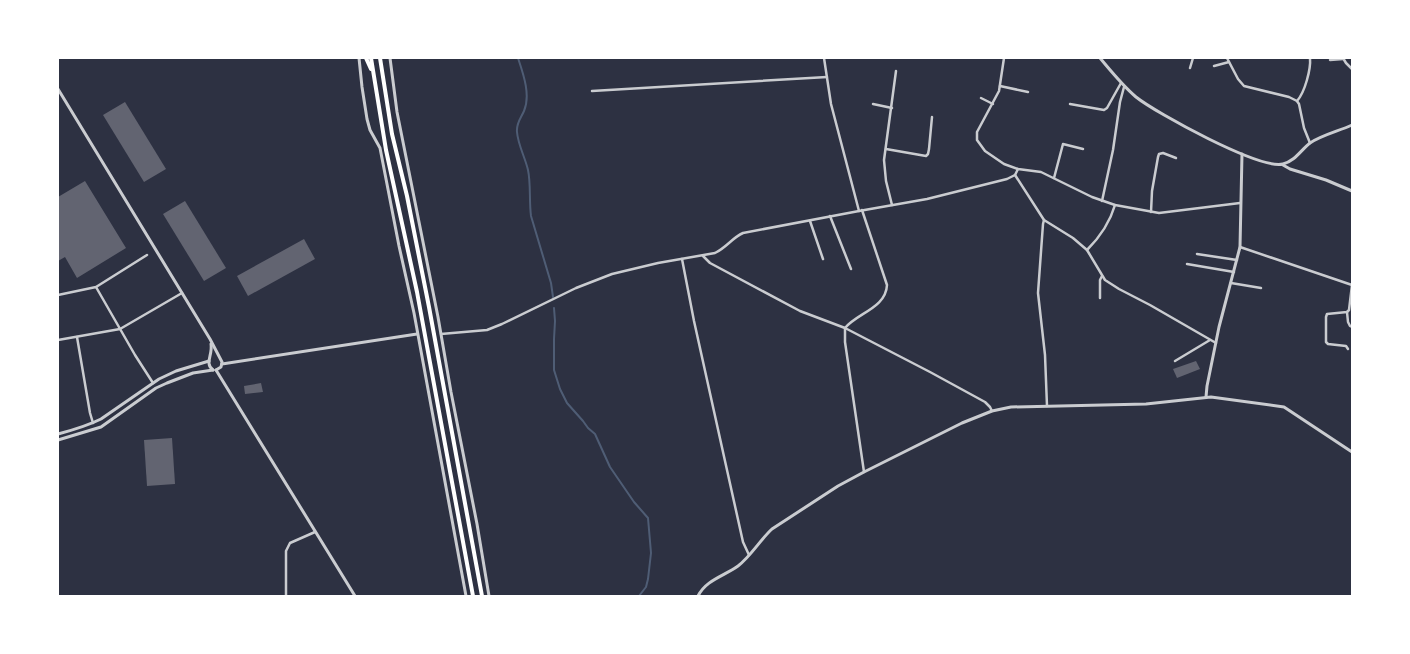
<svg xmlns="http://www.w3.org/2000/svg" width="1410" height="654" font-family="Montserrat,sans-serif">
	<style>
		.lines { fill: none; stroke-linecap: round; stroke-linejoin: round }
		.stream { stroke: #4f5d75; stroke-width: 2 }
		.building { fill: #626471 }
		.minor { stroke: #caccd0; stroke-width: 2.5 }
		.tertiary { stroke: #caccd0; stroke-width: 3 }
		.primary { stroke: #fff; stroke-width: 4 }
	</style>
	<rect width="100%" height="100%" fill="#2d3142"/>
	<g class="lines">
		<!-- stream -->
		<g class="stream">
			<path d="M518,58C523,73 531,95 524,111C521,118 516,123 517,132C518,145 525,157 528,170C531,184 529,201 531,216L551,283L553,297"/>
			<polyline points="554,308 555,321 554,339 554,370 560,389 567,403 583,421 588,428 595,434 610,467 634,502 648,518 651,553 648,579 646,587 639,596"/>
		</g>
	</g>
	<!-- building -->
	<g class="building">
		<polygon points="125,102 166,169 144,182 103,115"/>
		<polygon points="85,181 126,248 77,278 65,257 58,261 58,197"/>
		<polygon points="185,201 226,268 204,281 163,214"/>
		<polygon points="304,239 315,259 248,296 237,276"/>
		<polygon points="1196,361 1200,369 1177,378 1173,369"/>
		<polygon points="261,383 263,392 245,394 244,386"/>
		<polygon points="172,438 175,484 147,486 144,440"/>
	</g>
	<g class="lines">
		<!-- minor -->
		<g class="minor">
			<polyline points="824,58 831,104 859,211"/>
			<polyline points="1004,58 999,91 977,132 977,140 985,151 1004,164 1018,169 1041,172 1092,197 1115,205 1159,213 1240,203"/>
			<polyline points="1227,58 1238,79 1244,86 1289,97 1297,101 1299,104 1304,128 1310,143"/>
			<polyline points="1343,58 1346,63 1352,69"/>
			<polyline points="1330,60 1343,59"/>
			<polyline points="1214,66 1229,62"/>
			<polyline points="1190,68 1193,58"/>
			<polyline points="1000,86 1028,92"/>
			<polyline points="592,91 827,77"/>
			<polyline points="981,98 993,104"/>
			<path d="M1297,101C1305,92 1311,69 1310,58"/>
			<polyline points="873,104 892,108"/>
			<polyline points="1070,104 1104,110 1107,108 1121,83"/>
			<polyline points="886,149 926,156 928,154 929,149 932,117"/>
			<polyline points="1015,175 1044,220 1073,238 1087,250 1105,280 1119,289 1150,305 1216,343"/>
			<polyline points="1054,178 1063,144 1083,149"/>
			<polyline points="1102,201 1113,150 1120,102 1124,87"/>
			<polyline points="892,205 886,181 884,160 896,71"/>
			<path d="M862,210L887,285C886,308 857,313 845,328V342L864,472"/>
			<polyline points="1151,212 1152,191 1158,157 1159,154 1163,153 1176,158"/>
			<polyline points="830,216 851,269"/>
			<polyline points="1044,220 1043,224 1038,293 1045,355 1047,406"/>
			<polyline points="810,221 823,259"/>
			<polyline points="1240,247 1352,285"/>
			<path d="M1087,250C1099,238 1110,222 1115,205"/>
			<polyline points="1197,254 1237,260"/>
			<polyline points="703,256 710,263 800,311 845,328 930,372 985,402 990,407 992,411"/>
			<polyline points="682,259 694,321 725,461 743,542 749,555"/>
			<polyline points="1187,264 1234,272"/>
			<polyline points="1231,283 1261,288"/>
			<polyline points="96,287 135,355 153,383"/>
			<polyline points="58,295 96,287 147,255"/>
			<polyline points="1100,298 1100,280 1102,276"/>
			<polyline points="1347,312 1348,322 1350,326 1352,327"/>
			<path d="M441,334L487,330L502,324L576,288L612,274L658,263L715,253C727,247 732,238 743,233L859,211L927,199L1007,179L1015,175L1018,169"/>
			<polyline points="77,337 90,413 93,423"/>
			<polyline points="58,340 120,329 182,293"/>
			<polyline points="1348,349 1346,346 1328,344 1326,342 1326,317 1327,314 1347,312 1349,310 1352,285"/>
			<polyline points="1175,361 1210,340"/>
			<polyline points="286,596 286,551 290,543 315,532"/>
		</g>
		<!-- tertiary -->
		<g class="tertiary">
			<polyline points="359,58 362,87 367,119 370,130 380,148 399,246 414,313 466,596"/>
			<polyline points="390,58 397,112 438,317 451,392 477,524 489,596"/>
			<path d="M1100,58C1111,71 1122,85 1136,97C1156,113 1260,170 1283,164C1295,161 1301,150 1310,143C1322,135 1339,131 1352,125"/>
			<polyline points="58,89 210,339 222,362 221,367 216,370"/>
			<polyline points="1283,165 1290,169 1326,180 1352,191"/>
			<path d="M211,344C213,355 204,363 213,370"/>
			<polyline points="222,364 417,334"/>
			<polyline points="216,370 355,596"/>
			<polyline points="1206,397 1207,386 1219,327 1240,247 1242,154"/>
			<path d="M58,434C73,430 87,426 101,419L159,379L176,371L209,361"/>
			<polyline points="58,440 101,427 156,388 167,383 193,373 213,370"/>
			<path d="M698,596C706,580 724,576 738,566C751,556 760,540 772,529L838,486L864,472L962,423L992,411L1011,407L1146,404L1211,397L1284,407L1352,452"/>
		</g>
		<!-- primary -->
		<g class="primary">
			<polyline points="366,58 371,69"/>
			<polyline points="371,58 386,150 417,292 473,596"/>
			<polyline points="380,58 392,134 407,196 429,307 482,596"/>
		</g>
	</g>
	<!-- border -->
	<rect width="1410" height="654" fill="none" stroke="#ffffff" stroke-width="118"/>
</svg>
